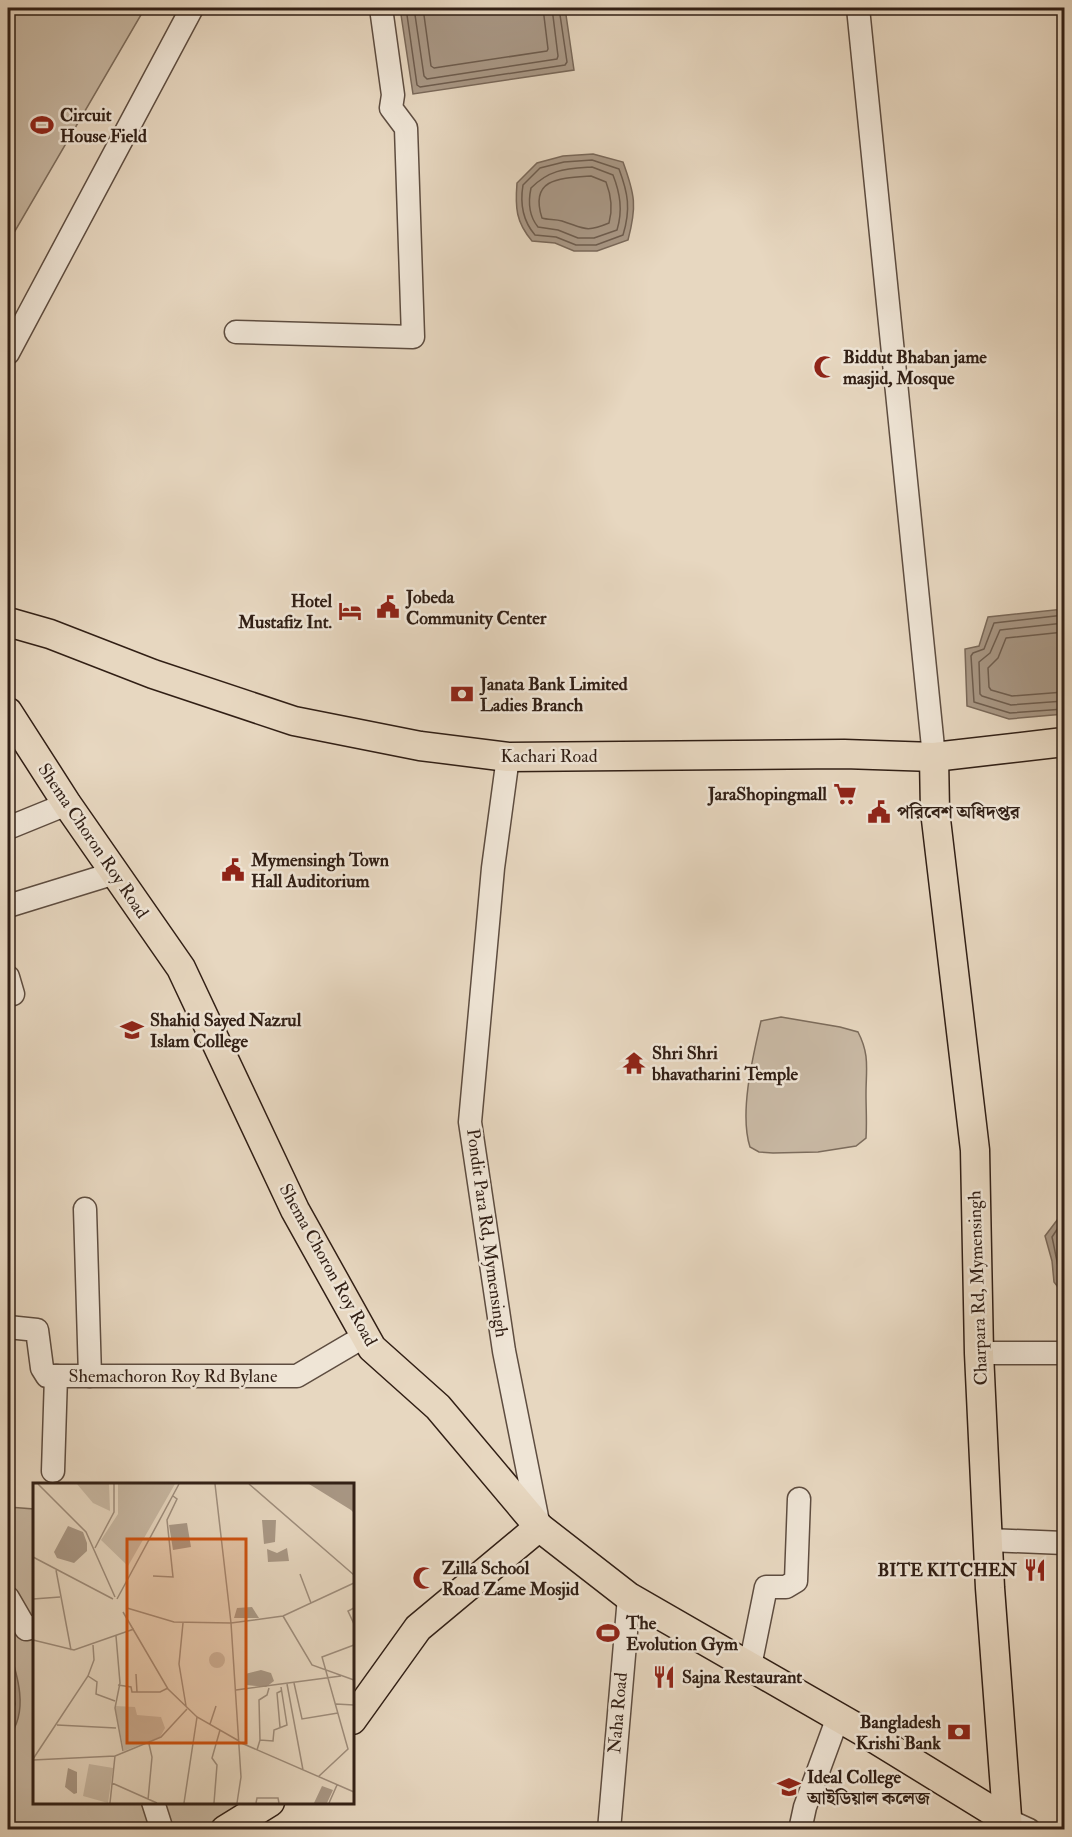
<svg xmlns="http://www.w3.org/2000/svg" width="1072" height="1837" font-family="'IM FELL Double Pica','Noto Serif Bengali',serif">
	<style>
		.green { fill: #c8b8a3; stroke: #7c6c5c; stroke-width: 1.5 }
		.water { fill: #a99886; stroke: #796859; stroke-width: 1.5 }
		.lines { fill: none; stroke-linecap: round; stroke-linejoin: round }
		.shore { stroke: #6d5c4e; stroke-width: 1.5 }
		.minor-casing { stroke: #5e4d40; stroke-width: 25 }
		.major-casing { stroke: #311f15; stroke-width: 31 }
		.minor { stroke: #efe5d6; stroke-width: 22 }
		.major { stroke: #e7d7c0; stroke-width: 28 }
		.labels { text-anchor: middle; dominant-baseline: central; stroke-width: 5; stroke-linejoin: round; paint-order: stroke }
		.poi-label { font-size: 18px; font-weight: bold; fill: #311f15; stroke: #efe5d6; text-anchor: start }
		.street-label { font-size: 18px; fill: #311f15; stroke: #efe5d6 }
		.inset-road { fill: none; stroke: #9e8d7c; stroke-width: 1.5 }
		.view { fill: #cd500d; fill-opacity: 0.15; stroke: #cd500d; stroke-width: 3 }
		.inset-edge { fill: none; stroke: #311f15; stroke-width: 3 }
	</style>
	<rect width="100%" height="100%" fill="#e7d7c0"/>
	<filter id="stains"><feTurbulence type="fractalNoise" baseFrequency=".00333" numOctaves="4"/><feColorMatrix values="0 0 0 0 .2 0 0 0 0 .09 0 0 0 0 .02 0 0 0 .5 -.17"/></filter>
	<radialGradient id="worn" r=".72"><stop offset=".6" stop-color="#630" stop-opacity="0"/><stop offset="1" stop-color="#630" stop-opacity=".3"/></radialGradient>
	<!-- green -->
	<g class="green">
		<polygon points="8,8 145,8 8,243"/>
		<path d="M781,1017L840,1027L858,1032C870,1055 866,1069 866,1094C866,1109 867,1123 866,1138L856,1146L818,1152L773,1153L759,1152L750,1147C739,1113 753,1056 761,1021Z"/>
		<polygon points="8,1507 34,1509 34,1802 249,1803 202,1829 8,1829"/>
	</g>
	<!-- water -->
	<g class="water">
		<polygon points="400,8 565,8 574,70 413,94"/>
		<path d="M593,154L623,162C635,195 637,206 628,240L597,251H574L555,243L532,241C516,222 515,208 517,183L537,163L563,156Z"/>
		<polygon points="1064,609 1064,714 1009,719 967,706 965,649 979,646 988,617"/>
		<polygon points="1064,1211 1064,1295 1054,1282 1052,1261 1045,1236"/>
		<path d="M8,1646C17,1673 30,1713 8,1737Z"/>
	</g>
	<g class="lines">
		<!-- shore -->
		<g class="shore">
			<polyline points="406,8 417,85 420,87 565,65 567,62 559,8"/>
			<polyline points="414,8 424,76 427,79 557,59 558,56 552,8"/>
			<polyline points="423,8 431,66 434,68 547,51 548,49 543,8"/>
			<path d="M592,160L619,169C628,193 631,209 623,235L596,245H576L556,237L535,235C522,220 520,203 523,185L540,168L564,162Z"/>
			<path d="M592,167L613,175C620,193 623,210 617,230L594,238H578L558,230L538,227C529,216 528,202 531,188C550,169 565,169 592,167Z"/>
			<path d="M591,176L606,182C611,195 613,209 609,223C585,233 584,228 562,221C555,219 548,220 542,218C529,178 560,178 591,176Z"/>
			<polyline points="1064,615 994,623 984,649 973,653 971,656 974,702 1010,713 1064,709"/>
			<polyline points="1064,623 1000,630 990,653 979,662 980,694 982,696 1011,705 1064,701"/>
			<polyline points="1064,632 1006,638 998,658 988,668 989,687 991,690 1012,696 1064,692"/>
			<path d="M1064,1219L1052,1237C1055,1249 1059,1278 1064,1286"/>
			<polyline points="8,1664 15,1704 8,1728"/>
		</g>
		<!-- minor casing -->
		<g class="minor-casing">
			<g id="minor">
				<polyline points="858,8 934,757"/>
				<polyline points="236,332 413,337 406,128 391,108 393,95 381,8"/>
				<polyline points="8,353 192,8"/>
				<polyline points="508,757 493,868 470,1122 504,1351 539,1527"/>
				<polyline points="8,828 67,804"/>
				<polyline points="8,906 115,873"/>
				<polyline points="8,977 13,994"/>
				<polyline points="85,1209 90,1376"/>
				<polyline points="8,1327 37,1330 42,1368 47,1376 297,1376 365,1336"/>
				<polyline points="979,1353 1064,1353"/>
				<polyline points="53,1471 56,1376"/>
				<polyline points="988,1540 1064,1543"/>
				<polyline points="8,1598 26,1629 34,1627"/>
				<polyline points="750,1666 766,1587 786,1587 796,1581 799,1499"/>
				<polyline points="153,1802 162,1830"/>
				<polyline points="1007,1820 1029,1830"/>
				<polyline points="609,1830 629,1597"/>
				<polyline points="800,1830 805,1807 838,1717"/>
			</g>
		</g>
		<!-- major casing -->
		<g class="major-casing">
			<g id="major">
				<polyline points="8,622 50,634 153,674 294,721 420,746 508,757 844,754 934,757 1064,742"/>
				<polyline points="8,712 67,804 181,968 295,1210 372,1348 438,1407 539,1527 629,1597 864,1732 1007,1820"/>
				<polyline points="934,757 935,811 975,1150 979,1353 990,1588 1008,1830"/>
				<polyline points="352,1720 418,1628 539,1527"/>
				<polyline points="225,1830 270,1802"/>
			</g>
		</g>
		<!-- minor -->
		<use href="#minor" class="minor"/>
		<!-- major -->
		<use href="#major" class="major"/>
	</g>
	<!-- icons -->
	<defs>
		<g id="stadium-bare" transform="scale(1.8)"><path d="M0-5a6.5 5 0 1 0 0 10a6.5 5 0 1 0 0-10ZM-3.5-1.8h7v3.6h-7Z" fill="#8f2418" stroke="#efe5d6" stroke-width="2.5" paint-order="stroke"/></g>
		<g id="mosque-bare" transform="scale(1.8)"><path d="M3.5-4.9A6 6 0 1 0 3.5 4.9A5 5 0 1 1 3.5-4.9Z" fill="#8f2418" stroke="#efe5d6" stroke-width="2.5" paint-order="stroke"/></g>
		<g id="civic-bare" transform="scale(1.8)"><path d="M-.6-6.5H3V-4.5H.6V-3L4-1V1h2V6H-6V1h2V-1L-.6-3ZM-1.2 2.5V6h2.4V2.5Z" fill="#8f2418" stroke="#efe5d6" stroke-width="2.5" paint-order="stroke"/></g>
		<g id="hotel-bare" transform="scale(1.8)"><path d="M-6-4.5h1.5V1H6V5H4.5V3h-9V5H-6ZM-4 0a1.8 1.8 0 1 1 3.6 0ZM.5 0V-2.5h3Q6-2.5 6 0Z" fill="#8f2418" stroke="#efe5d6" stroke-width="2.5" paint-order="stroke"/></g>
		<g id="bank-bare" transform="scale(1.8)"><path d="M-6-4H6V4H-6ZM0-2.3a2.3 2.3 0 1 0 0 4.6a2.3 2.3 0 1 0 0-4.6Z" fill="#8f2418" stroke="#efe5d6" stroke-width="2.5" paint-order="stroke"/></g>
		<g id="supermarket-bare" transform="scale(1.8)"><path d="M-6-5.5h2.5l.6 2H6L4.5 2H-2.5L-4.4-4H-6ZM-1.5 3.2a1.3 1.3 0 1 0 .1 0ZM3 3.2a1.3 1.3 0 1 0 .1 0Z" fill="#8f2418" stroke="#efe5d6" stroke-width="2.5" paint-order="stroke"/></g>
		<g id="university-bare" transform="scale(1.8)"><path d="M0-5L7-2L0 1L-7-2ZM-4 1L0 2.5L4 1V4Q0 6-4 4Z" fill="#8f2418" stroke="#efe5d6" stroke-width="2.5" paint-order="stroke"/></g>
		<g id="temple-bare" transform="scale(1.8)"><path d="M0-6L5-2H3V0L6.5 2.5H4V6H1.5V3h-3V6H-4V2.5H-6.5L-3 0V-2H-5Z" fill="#8f2418" stroke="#efe5d6" stroke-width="2.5" paint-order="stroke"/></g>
		<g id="restaurant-bare" transform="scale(1.8)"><path d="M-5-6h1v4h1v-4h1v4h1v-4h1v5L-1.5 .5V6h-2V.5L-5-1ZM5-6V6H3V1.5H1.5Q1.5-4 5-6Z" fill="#8f2418" stroke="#efe5d6" stroke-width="2.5" paint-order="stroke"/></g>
	</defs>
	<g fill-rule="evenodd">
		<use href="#stadium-bare" x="42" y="125"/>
		<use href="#mosque-bare" x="825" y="367"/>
		<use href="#civic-bare" x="388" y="607"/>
		<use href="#hotel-bare" x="350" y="611"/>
		<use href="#bank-bare" x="462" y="694"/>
		<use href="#supermarket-bare" x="845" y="794"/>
		<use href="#civic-bare" x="879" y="812"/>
		<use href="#civic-bare" x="233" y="870"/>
		<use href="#university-bare" x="132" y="1030"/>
		<use href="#temple-bare" x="634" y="1063"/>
		<use href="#restaurant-bare" x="1035" y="1570"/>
		<use href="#mosque-bare" x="424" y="1578"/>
		<use href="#stadium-bare" x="608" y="1633"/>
		<use href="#restaurant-bare" x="664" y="1677"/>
		<use href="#bank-bare" x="959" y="1732"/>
		<use href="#university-bare" x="789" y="1787"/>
	</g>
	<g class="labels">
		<!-- poi labels -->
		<g class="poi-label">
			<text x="60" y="115">Circuit<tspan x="60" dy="21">House Field</tspan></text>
			<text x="843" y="357">Biddut Bhaban jame<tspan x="843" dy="21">masjid, Mosque</tspan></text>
			<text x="406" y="597">Jobeda<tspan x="406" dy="21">Community Center</tspan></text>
			<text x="332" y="601" text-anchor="end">Hotel<tspan x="332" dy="21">Mustafiz Int.</tspan></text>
			<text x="480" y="684">Janata Bank Limited<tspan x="480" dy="21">Ladies Branch</tspan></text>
			<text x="827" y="794" text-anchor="end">JaraShopingmall</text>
			<text x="897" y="812">পরিবেশ অধিদপ্তর</text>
			<text x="251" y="860">Mymensingh Town<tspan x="251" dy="21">Hall Auditorium</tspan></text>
			<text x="150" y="1020">Shahid Sayed Nazrul<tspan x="150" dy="21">Islam College</tspan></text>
			<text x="652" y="1053">Shri Shri<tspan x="652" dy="21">bhavatharini Temple</tspan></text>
			<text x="442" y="1568">Zilla School<tspan x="442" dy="21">Road Zame Mosjid</tspan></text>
			<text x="1017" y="1570" text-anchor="end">BITE KITCHEN</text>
			<text x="626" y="1623">The<tspan x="626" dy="21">Evolution Gym</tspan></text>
			<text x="682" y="1677">Sajna Restaurant</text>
			<text x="941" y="1722" text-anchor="end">Bangladesh<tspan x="941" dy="21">Krishi Bank</tspan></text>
			<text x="807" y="1777">Ideal College<tspan x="807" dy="21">আইডিয়াল কলেজ</tspan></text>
		</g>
		<!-- street labels -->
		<g class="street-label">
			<text x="549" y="756">Kachari Road</text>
			<text transform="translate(93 841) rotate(56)">Shema Choron Roy Road</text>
			<text transform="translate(487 1233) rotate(82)">Pondit Para Rd, Mymensingh</text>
			<text transform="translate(328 1265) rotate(61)">Shema Choron Roy Road</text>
			<text transform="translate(978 1288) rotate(-92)">Charpara Rd, Mymensingh</text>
			<text x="173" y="1376">Shemachoron Roy Rd Bylane</text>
			<text transform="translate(618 1713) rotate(-85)">Naha Road</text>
		</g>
	</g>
	<!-- overview -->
	<g transform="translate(33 1483)">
		<rect width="321" height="321" fill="#e7d7c0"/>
		<path d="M44,1H76L77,28L60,20ZM85,1H142L95,83L68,57L85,31ZM176 177a8 8 0 1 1 16 0a8 8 0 1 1-16 0ZM82,223L102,224L104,232L128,234L132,245L127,254L91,268ZM56,281L80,285L75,320L50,313Z" fill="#c8b8a3"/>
		<path d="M276,1H321V30L318,27ZM229,37H243L242,59L231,61ZM154,40L158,64L140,67L136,42ZM35,43L50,49L54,60V68L41,80L24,75L21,69ZM254,65L256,78L235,79L234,66L244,70ZM219,124L226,135H201L204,125ZM228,187L238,190L241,198L233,204L213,202L212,191ZM35,285L44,289V310L41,311L32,304ZM289,303L300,307L294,320H281Z" fill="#a99886"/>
		<path class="inset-road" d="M5,1L53,49L82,114M182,1L198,140M216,1L321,92M62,65L81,29V1M0,74L80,116M23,87L38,167M267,91L278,120M120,93L140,94L134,37L144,16L140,13M0,116L27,114M84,116L146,1M94,125L141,139L198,140L250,133L321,100M321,125L315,128L321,141M90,129L135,206L164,234L206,258M250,133L279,182L321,197M150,140L146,181L153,223M198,140L208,294L204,320M83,153L87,200L82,225L90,268M0,157L41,167L101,146M103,191L104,209M55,193L64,199L63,211L82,218M261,200L269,236L305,230M254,201L270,287M85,202L98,204L99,209H127L135,205M203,207L308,193M303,221L321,222M177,241L183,223M24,242L83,245M247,244L244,210L248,208M227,257L226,217L234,212L236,205M206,259L321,309M224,267L227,257L240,258L241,247L254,242L248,204M0,276L55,193L61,177L60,162M0,277L82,273M285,294L315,266L289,174L321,162M79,300L124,320M115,317L119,274L116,261M77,320L82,273L128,254L154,226M151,320L164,234M181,320L184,282L179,275L187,247M223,320L224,315H245L246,320M296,320L304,302"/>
		<path class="view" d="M94,56H213V260H94Z"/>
		<rect width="321" height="321" class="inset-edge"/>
	</g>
	<!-- margin -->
	<rect width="1072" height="1837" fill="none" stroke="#e7d7c0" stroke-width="30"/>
	<rect x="9" y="9" width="1054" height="1819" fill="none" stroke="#311f15" stroke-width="3"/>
	<rect x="15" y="15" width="1042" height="1807" fill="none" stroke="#311f15" stroke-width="1.5"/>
	<rect width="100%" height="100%" filter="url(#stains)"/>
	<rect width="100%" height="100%" fill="url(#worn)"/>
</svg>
